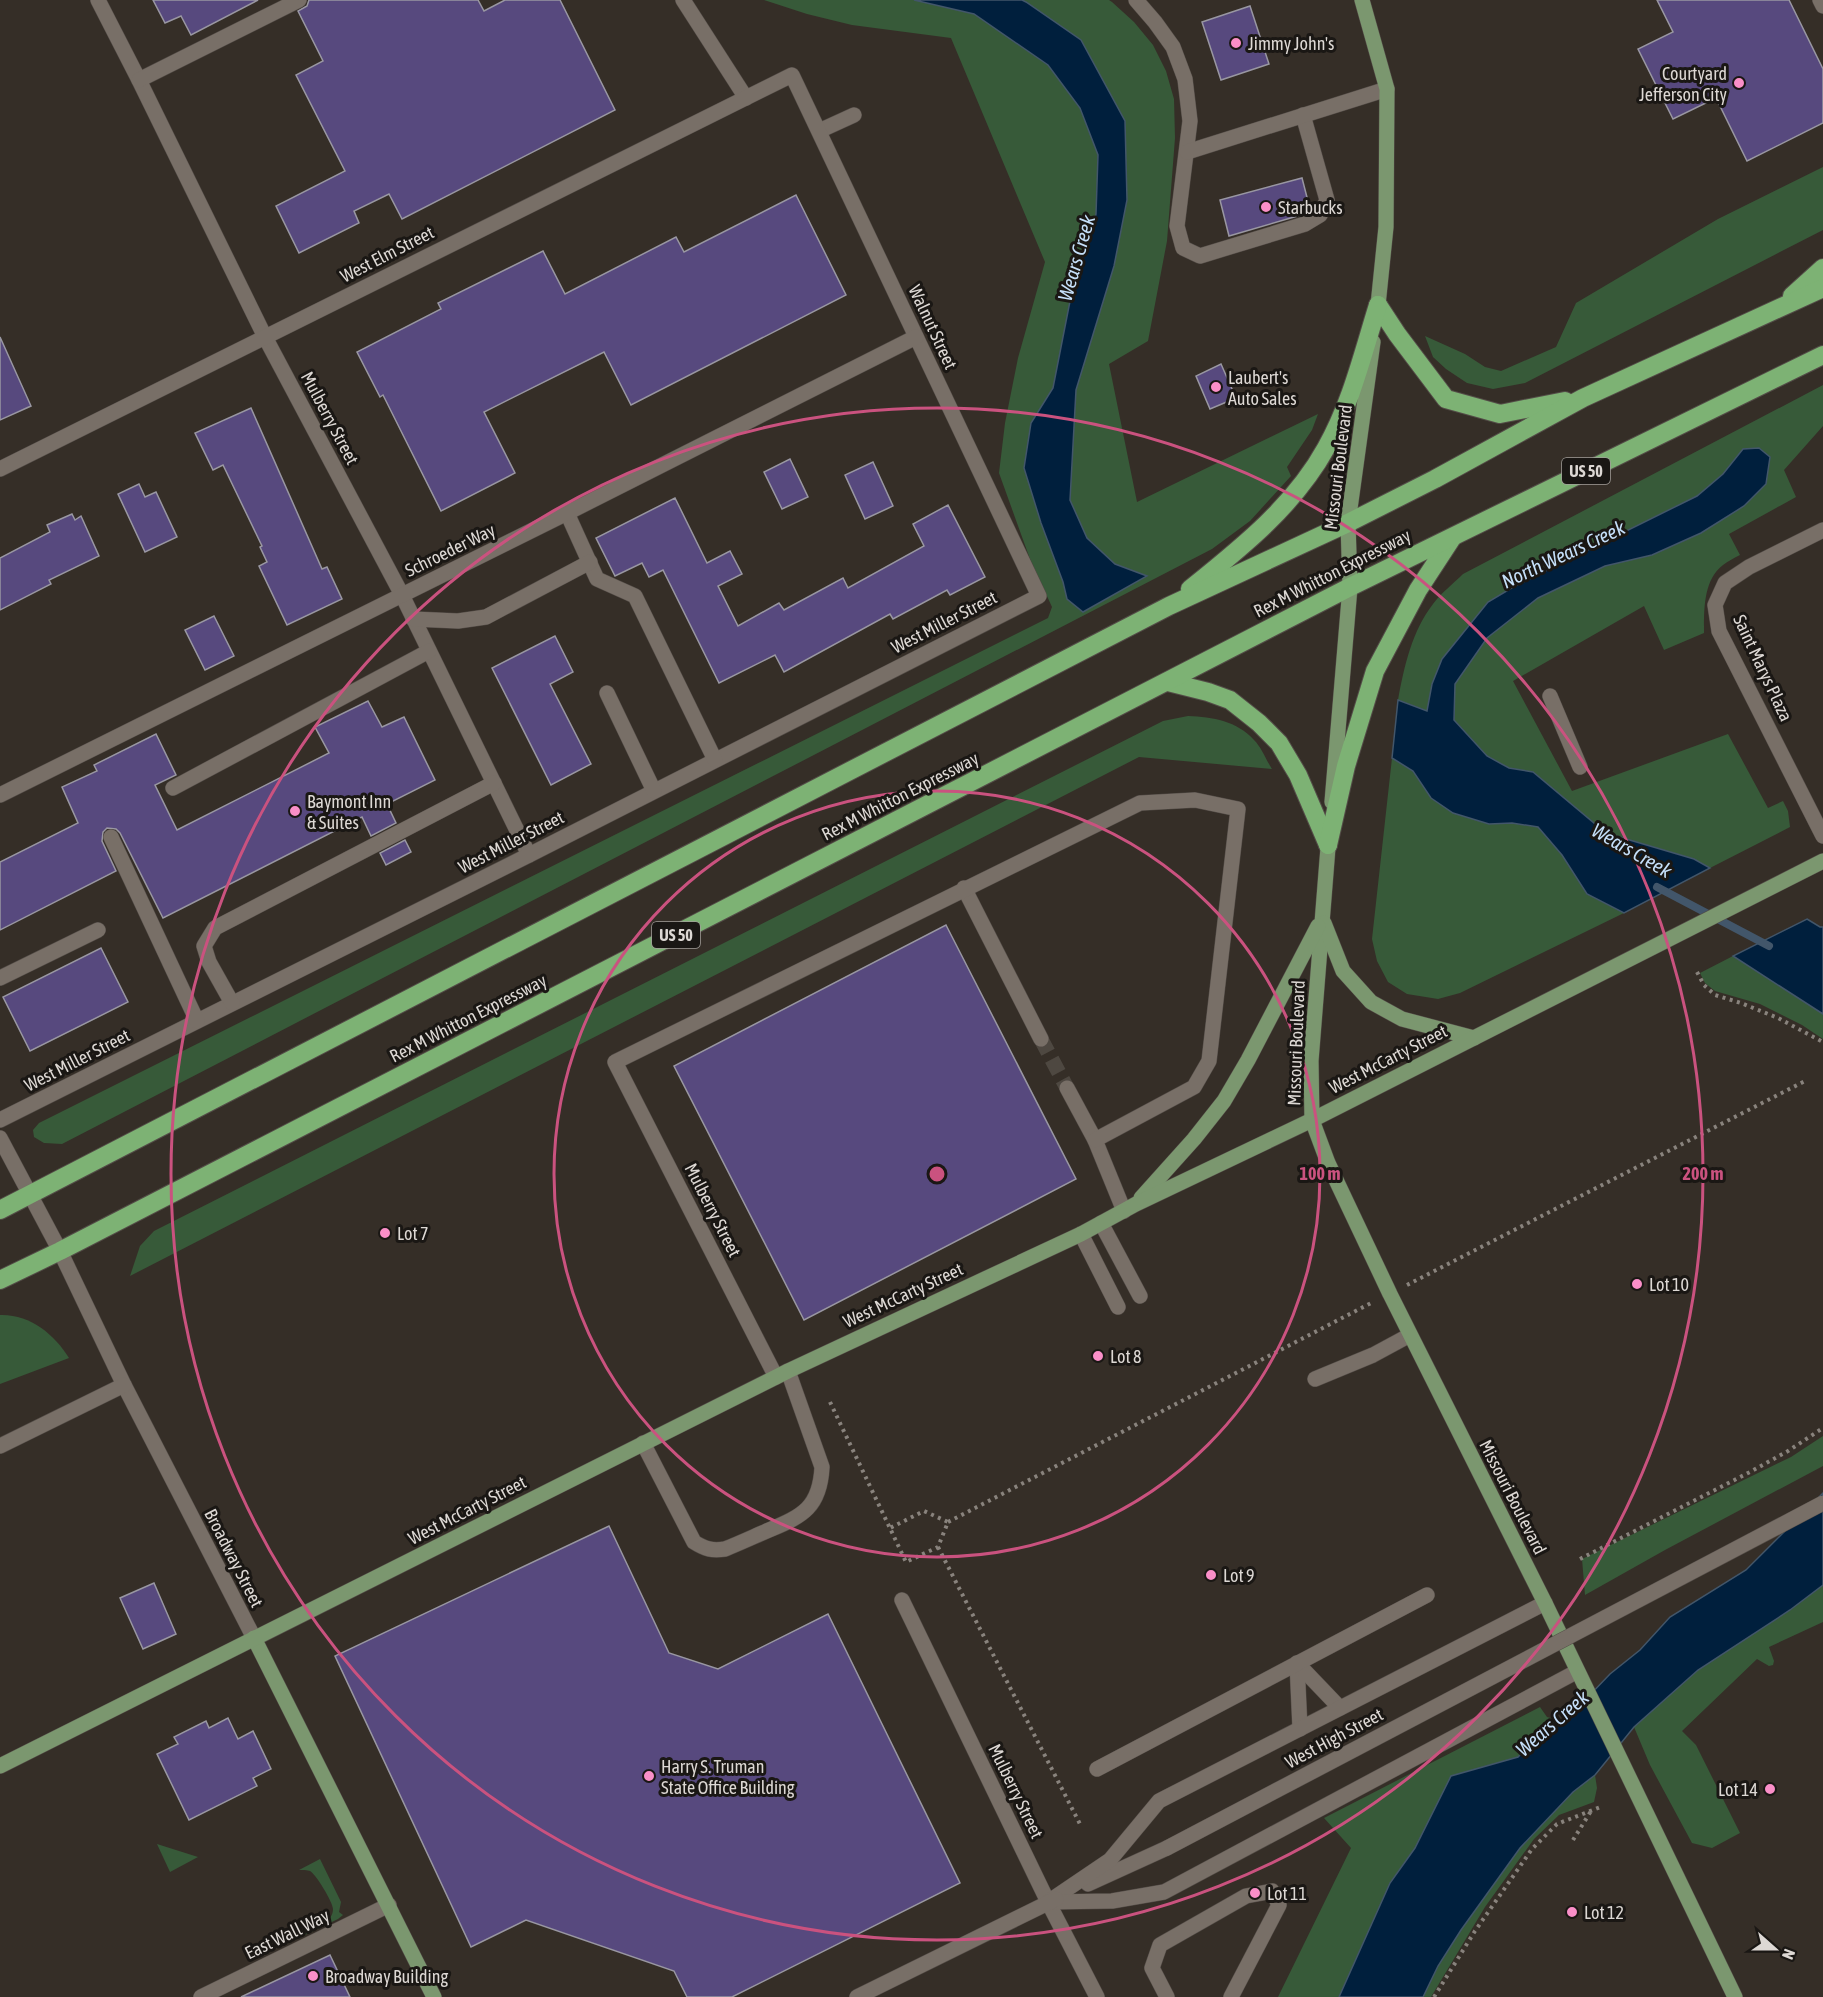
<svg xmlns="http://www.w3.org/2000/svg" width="1823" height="1997" font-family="'Asap Condensed',sans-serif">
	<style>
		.green { fill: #375a39 }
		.water { fill: #001f3d; stroke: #42566a; stroke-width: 1.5 }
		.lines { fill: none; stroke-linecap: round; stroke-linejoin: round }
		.stream { stroke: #42566a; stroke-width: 8 }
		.building { fill: #57497e; stroke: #9997a2; stroke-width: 1.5 }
		.minor-tunnel { stroke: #4e4841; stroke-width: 15; stroke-dasharray: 15 8; stroke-linecap: butt }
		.minor-casing { stroke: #534c47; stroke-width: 16 }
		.major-casing { stroke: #534c47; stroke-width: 16 }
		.highway-casing { stroke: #534c47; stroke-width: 20 }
		.path { stroke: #89837d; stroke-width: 4; stroke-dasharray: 3 4.5; stroke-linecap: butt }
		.minor { stroke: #786f67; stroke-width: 15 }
		.major { stroke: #7b976f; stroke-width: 15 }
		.highway { stroke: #7db274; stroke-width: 18 }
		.minor-bridge-casing { stroke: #534c47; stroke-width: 16; stroke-linecap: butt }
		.minor-bridge { stroke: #786f67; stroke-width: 15 }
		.ring { fill: none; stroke: #ca527f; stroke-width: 3 }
		.poi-dot { fill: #fa8fc8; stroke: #1a1714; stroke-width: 2 }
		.labels { text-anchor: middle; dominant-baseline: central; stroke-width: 6; stroke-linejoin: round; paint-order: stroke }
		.shield { fill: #1a1714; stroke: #a29e9a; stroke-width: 1.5 }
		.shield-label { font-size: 16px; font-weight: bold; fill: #ddd8d4 }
		.poi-label { font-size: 18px; fill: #ddd8d4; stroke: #1a1714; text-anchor: start }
		.street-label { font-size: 18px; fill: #ddd8d4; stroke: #1a1714 }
		.water-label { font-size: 20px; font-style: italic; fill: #c5dff9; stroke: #1a1714 }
		.centre { fill: #ca527f; stroke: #1a1714; stroke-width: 3 }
		.ring-label { font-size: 18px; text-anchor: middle; font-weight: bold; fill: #ca527f; stroke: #1a1714; stroke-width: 6; stroke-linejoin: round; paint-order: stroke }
	</style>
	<rect width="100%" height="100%" fill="#352e27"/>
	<!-- green -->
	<g class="green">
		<polygon points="764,0 1109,0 1112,2 1134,22 1153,45 1166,71 1174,99 1175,138 1167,241 1148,341 1109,364 1137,502 1318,414 1312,430 1287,467 1291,476 1250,521 1212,549 62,1144 44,1143 34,1137 33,1130 39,1123 1048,618 1052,607 1030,559 999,473 1005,423 1018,358 1045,262 951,38 852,25 807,14"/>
		<polygon points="1823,167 1823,230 1525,383 1493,389 1467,383 1446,369 1433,357 1425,336 1465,354 1485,367 1501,371 1556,347 1576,303 1718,219"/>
		<path d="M1823,385V426L1784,470L1796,497L1729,534L1740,555C1734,558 1728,561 1723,565C1703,580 1704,611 1704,633L1664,650L1644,606L1513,681L1572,791L1728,734L1768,808L1783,801L1788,811L1790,827L1710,868L1694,859L1606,833L1533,772L1509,768L1487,756L1454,720L1455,684L1487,638L1537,598L1605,566L1652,555L1701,533L1743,449L1723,474L1697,496L1515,586L1488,602L1432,684L1427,711L1398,700C1404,667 1412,631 1433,604C1441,593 1453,584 1463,574Z"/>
		<path d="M1188,716C1213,717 1237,721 1254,740C1262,748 1266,760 1272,769L1139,757L130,1276L140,1246L154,1231L1163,721Z"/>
		<polygon points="1392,758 1413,771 1431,798 1489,824 1512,823 1538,827 1562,855 1587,894 1624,913 1460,993 1438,999 1407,994 1388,982 1377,961 1372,939"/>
		<polygon points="1733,956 1823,1014 1823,1039 1802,1025 1760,1004 1715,991 1705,983 1700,973"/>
		<path d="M0,1315C30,1314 54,1334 69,1358L0,1384Z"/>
		<polygon points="1823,1436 1823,1466 1665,1550 1585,1595 1582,1559 1791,1457"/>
		<polygon points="1823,1585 1823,1622 1769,1647 1774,1661 1773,1665 1769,1666 1757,1659 1682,1731 1696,1745 1740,1833 1712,1848 1692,1843 1650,1765 1634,1727 1698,1670 1790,1610"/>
		<polygon points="1540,1707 1547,1717 1564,1722 1542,1733 1518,1757 1451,1776 1415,1848 1390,1883 1339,1997 1278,1997 1351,1848 1324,1818"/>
		<polygon points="1595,1775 1597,1788 1594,1802 1559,1815 1534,1839 1485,1907 1431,1997 1423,1997 1438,1966 1461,1930 1520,1848 1573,1792"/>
		<polygon points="157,1844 198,1857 170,1872"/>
		<path d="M320,1859L341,1902L339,1912L343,1915L338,1919L284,1945L280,1942L326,1921C330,1918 333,1915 333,1909C333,1902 315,1873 310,1871C308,1870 301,1870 299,1870Z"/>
	</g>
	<!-- water -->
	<g class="water">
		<polygon points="914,0 1022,0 1026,2 1081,40 1125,121 1127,200 1114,266 1076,390 1070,500 1087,538 1115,564 1147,576 1083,612 1067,599 1063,582 1041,523 1024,468 1031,423 1053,388 1072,291 1096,214 1098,155 1080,108 1048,65 974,14"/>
		<polygon points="1759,448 1770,457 1766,484 1744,506 1701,533 1652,555 1605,566 1538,598 1487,638 1455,684 1454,720 1487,756 1509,768 1533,772 1606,833 1694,859 1710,868 1624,913 1587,894 1562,855 1538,827 1512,823 1489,824 1453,813 1431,798 1413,771 1392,758 1398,700 1427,711 1432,684 1442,659 1488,602 1515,586 1697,496 1723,474 1743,449"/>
		<polygon points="1807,919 1820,927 1823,927 1823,1014 1733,956"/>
		<polygon points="1823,1493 1823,1585 1790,1610 1698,1670 1634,1727 1595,1775 1573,1792 1520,1848 1461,1930 1438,1966 1423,1997 1339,1997 1390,1883 1415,1848 1451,1776 1518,1757 1542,1733 1564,1722 1610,1674 1640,1650 1670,1617 1746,1570"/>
	</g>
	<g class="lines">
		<!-- stream -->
		<polyline class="stream" points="1657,887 1769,946"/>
	</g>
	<!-- building -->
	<g class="building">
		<polygon points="153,0 258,0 191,35 181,16 165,23"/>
		<polygon points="309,0 478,0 484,11 505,0 560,0 615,110 402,219 389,194 354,211 359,223 299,253 276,206 345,171 296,75 323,61 298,11 307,6"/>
		<polygon points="1657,0 1789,0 1823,69 1823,123 1747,161 1716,98 1673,119 1638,49 1673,32"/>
		<polygon points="1250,6 1269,64 1221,80 1202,22"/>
		<polygon points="1302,178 1310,209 1301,215 1229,236 1220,200"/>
		<polygon points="796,195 846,295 631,405 604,352 484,412 515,473 441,511 383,395 380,397 357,352 441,309 438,303 543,251 565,294 676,237 684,252"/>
		<polygon points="0,337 31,406 0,420"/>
		<polygon points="1221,364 1236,398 1210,409 1196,376"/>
		<polygon points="251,408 322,569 327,567 342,599 287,625 259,566 267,562 260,547 262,546 223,465 213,470 195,433"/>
		<polygon points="790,459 808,497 782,509 764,472"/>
		<polygon points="873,462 893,506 865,519 845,475"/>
		<polygon points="139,484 145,497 156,492 177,537 145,552 118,494"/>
		<polygon points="675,498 707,563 730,551 742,574 718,586 738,626 779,603 784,610 843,578 848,588 924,546 913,524 948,505 985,577 950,595 947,590 893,619 890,614 784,672 775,655 719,683 663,570 649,577 642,563 615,576 596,538"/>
		<polygon points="72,514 75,520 81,516 99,556 49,580 51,584 0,610 0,558 50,532 47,525"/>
		<polygon points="214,616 234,656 205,670 185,630"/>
		<polygon points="555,636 573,672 550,684 591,764 551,785 492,668"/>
		<polygon points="368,701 382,727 404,717 435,780 387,804 396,823 371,836 362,817 163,918 120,833 116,829 107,828 103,832 102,841 116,871 0,930 0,862 78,823 62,787 97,771 94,765 156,734 176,775 155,785 177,830 329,753 315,727"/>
		<polygon points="405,840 411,852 386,865 380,853"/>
		<polygon points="946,925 1076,1179 804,1320 674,1066"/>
		<polygon points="101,948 128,1002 30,1051 3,997"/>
		<polygon points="609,1526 669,1653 718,1669 828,1614 960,1883 732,1997 687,1997 674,1971 526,1920 471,1947 335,1656"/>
		<polygon points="154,1583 176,1634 143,1649 120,1598"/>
		<polygon points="228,1718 238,1739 253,1731 271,1769 253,1778 257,1786 189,1820 157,1754 178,1744 174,1737 206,1721 209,1728"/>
		<polygon points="330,1955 350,1997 241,1997"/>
	</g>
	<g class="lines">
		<!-- minor-tunnel -->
		<polyline class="minor-tunnel" points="1041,1039 1067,1088"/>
		<!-- minor casing -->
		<g class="minor-casing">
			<g id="minor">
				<polyline points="98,0 139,80 265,337 402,595 529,855"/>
				<polyline points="683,0 746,98"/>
				<polyline points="1136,0 1155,22 1173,47 1185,79 1190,121 1177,226 1183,248 1200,256 1305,224 1320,215 1327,200 1303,115"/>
				<polyline points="1820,0 1823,6"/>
				<polyline points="139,80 299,0"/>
				<polyline points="819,131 854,115"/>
				<polyline points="1187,152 1387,89"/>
				<polyline points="0,469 792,75 1039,596 529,855 0,1120"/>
				<polyline points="567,513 597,579 635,596 715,760"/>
				<polyline points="1823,530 1749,567 1725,583 1715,605 1719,631 1823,836"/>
				<polyline points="413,619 458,621 486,617 590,562"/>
				<polyline points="607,693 654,791"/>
				<polyline points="1550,696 1580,767"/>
				<polyline points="173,788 429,651"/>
				<polyline points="0,795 567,513 916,337"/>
				<polyline points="111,837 197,1021"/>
				<polyline points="964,888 1041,1039"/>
				<polyline points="0,978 98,930"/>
				<polyline points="232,1003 209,962 204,946 215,928 494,783"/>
				<polyline points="1067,1088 1095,1140 1124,1211"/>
				<polyline points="0,1138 60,1251 124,1385 254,1638"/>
				<polyline points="1101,1223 1140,1296"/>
				<polyline points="1081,1234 1118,1307"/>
				<polyline points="776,1377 615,1062 1140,803 1195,800 1238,809 1209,1061 1194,1087 1095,1140"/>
				<polyline points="1315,1379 1373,1355 1410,1335"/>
				<path d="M643,1443L694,1542C705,1549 712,1551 725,1549C740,1543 755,1536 769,1530C803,1516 820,1507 822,1467L788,1371"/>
				<polyline points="0,1446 124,1385"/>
				<polyline points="902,1600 1048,1902 1097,1997"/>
				<polyline points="1297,1663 1300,1729"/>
				<polyline points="1297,1663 1340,1708"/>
				<polyline points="1097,1769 1427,1595"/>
				<polyline points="1088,1884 1167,1848"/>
				<polyline points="1048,1902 1110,1860 1159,1801 1545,1603"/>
				<polyline points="1048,1902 1112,1901 1164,1892 1576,1672"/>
				<polyline points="201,1997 389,1905"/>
				<polyline points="857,1997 1056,1899"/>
				<polyline points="1167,1997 1152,1968 1160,1945 1246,1896 1272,1891 1279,1905 1231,1997"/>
			</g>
		</g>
		<!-- major casing -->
		<g class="major-casing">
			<g id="major">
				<polyline points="1362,0 1387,89 1386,227 1377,315"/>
				<polyline points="1332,802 1350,587 1348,523 1373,342"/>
				<polyline points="1329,835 1311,1061 1312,1120 1328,1163 1390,1294 1545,1603 1735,1997"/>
				<polyline points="1324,923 1343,971 1371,1002 1402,1019 1474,1038"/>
				<polyline points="1141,1198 1194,1139 1224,1101 1248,1060 1318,926"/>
				<polyline points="254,1638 434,1997"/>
				<polyline points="0,1766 788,1371 1081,1234 1136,1204 1312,1120 1823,861"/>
			</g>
		</g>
		<!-- highway casing -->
		<g class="highway-casing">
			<g id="highway">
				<polyline points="1792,296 1823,268"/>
				<polyline points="1378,305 1397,334 1446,399 1500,414 1565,401"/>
				<path d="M1190,589C1241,548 1294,506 1326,448C1351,404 1363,353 1378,305"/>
				<polyline points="1168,682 1208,692 1230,700 1259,723 1279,743 1298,775 1328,845"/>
				<polyline points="1328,845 1346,766 1375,671 1418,590 1452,538"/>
				<polyline points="0,1210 1169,606 1348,523 1435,479 1583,398 1823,288"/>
				<polyline points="0,1280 60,1251 1350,587 1823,355"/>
			</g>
		</g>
		<!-- path -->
		<g class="path">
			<polyline points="1697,972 1704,985 1715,995 1741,1003 1778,1018 1823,1042"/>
			<polyline points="1407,1285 1807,1080"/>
			<polyline points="830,1402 906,1562 938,1547 948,1522 924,1511 890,1528"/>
			<polyline points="948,1522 1373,1302"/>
			<polyline points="938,1547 1081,1826"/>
			<polyline points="1580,1559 1750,1472 1788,1451 1823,1428"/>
			<polyline points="1573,1840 1591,1811"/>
			<polyline points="1434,1997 1475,1931 1532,1849 1557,1824 1603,1806"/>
		</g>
		<!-- minor -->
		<use href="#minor" class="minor"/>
		<!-- major -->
		<use href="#major" class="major"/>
		<!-- highway -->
		<use href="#highway" class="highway"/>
		<!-- minor-bridge casing -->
		<g class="minor-bridge-casing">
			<polyline id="minor-bridge" points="1167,1848 1823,1503"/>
		</g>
		<!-- minor-bridge -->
		<use href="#minor-bridge" class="minor-bridge"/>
	</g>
	<!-- distance rings -->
	<g class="ring">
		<circle cx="937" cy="1174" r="383"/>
		<circle cx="937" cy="1174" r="766"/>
	</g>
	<!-- markers -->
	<g class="poi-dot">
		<circle cx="1236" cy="43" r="6"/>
		<circle cx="1739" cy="83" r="6"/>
		<circle cx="1266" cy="207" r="6"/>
		<circle cx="1216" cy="387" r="6"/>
		<circle cx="295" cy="811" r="6"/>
		<circle cx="385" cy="1233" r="6"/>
		<circle cx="1637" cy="1284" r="6"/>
		<circle cx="1098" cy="1356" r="6"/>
		<circle cx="1211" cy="1575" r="6"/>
		<circle cx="649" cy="1776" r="6"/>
		<circle cx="1770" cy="1789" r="6"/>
		<circle cx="1255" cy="1893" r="6"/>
		<circle cx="1572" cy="1912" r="6"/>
		<circle cx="313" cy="1976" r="6"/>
	</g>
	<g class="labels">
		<!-- shield labels -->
		<g class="shield">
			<rect x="1562" y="458" width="48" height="26" rx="4.5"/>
			<rect x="652" y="922" width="48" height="26" rx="4.5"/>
		</g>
		<g class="shield-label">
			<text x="1586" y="471">US 50</text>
			<text x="676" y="935">US 50</text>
		</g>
		<!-- poi labels -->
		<g class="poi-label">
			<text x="1248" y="43">Jimmy John's</text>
			<text x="1727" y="73" text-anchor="end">Courtyard<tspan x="1727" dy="21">Jefferson City</tspan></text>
			<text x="1278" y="207">Starbucks</text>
			<text x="1228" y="377">Laubert's<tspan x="1228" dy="21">Auto Sales</tspan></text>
			<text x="307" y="801">Baymont Inn<tspan x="307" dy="21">&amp; Suites</tspan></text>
			<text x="397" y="1233">Lot 7</text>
			<text x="1649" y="1284">Lot 10</text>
			<text x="1110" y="1356">Lot 8</text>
			<text x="1223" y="1575">Lot 9</text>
			<text x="661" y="1766">Harry S. Truman<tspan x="661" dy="21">State Office Building</tspan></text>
			<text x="1758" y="1789" text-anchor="end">Lot 14</text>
			<text x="1267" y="1893">Lot 11</text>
			<text x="1584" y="1912">Lot 12</text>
			<text x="325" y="1976">Broadway Building</text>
		</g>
		<!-- street labels -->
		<g class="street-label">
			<text transform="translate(387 254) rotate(-27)">West Elm Street</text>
			<text transform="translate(933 327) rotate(65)">Walnut Street</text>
			<text transform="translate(330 418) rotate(62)">Mulberry Street</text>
			<text transform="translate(1338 467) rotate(-83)">Missouri Boulevard</text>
			<text transform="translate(450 550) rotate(-26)">Schroeder Way</text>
			<text transform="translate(1332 573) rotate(-27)">Rex M Whitton Expressway</text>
			<text transform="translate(944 622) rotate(-27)">West Miller Street</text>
			<text transform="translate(1763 668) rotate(65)">Saint Marys Plaza</text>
			<text transform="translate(900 796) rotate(-27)">Rex M Whitton Expressway</text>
			<text transform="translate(511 842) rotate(-27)">West Miller Street</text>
			<text transform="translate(468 1018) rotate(-27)">Rex M Whitton Expressway</text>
			<text transform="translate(1296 1043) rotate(-88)">Missouri Boulevard</text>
			<text transform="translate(1388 1059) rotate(-27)">West McCarty Street</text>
			<text transform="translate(77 1060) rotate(-27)">West Miller Street</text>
			<text transform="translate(713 1210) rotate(63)">Mulberry Street</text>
			<text transform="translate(903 1295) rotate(-25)">West McCarty Street</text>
			<text transform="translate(1513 1497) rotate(63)">Missouri Boulevard</text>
			<text transform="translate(467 1510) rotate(-27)">West McCarty Street</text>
			<text transform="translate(234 1558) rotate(63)">Broadway Street</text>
			<text transform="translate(1334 1738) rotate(-28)">West High Street</text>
			<text transform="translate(1016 1791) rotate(64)">Mulberry Street</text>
			<text transform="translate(287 1934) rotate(-26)">East Wall Way</text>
		</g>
		<!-- water labels -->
		<g class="water-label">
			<text transform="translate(1076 258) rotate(-74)">Wears Creek</text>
			<text transform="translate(1563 554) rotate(-25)">North Wears Creek</text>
			<text transform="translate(1632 850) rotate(30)">Wears Creek</text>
			<text transform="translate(1552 1723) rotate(-41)">Wears Creek</text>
		</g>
	</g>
	<circle cx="937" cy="1174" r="9" class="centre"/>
	<g class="ring-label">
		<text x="1320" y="1180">100 m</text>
		<text x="1703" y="1180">200 m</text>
	</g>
	<!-- north arrow -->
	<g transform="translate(1775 1949) rotate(111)" stroke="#1a1714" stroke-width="4.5" paint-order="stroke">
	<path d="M0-4.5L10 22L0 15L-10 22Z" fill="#ddd8d4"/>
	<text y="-9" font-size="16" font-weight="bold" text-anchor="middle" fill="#ddd8d4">N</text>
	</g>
</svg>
